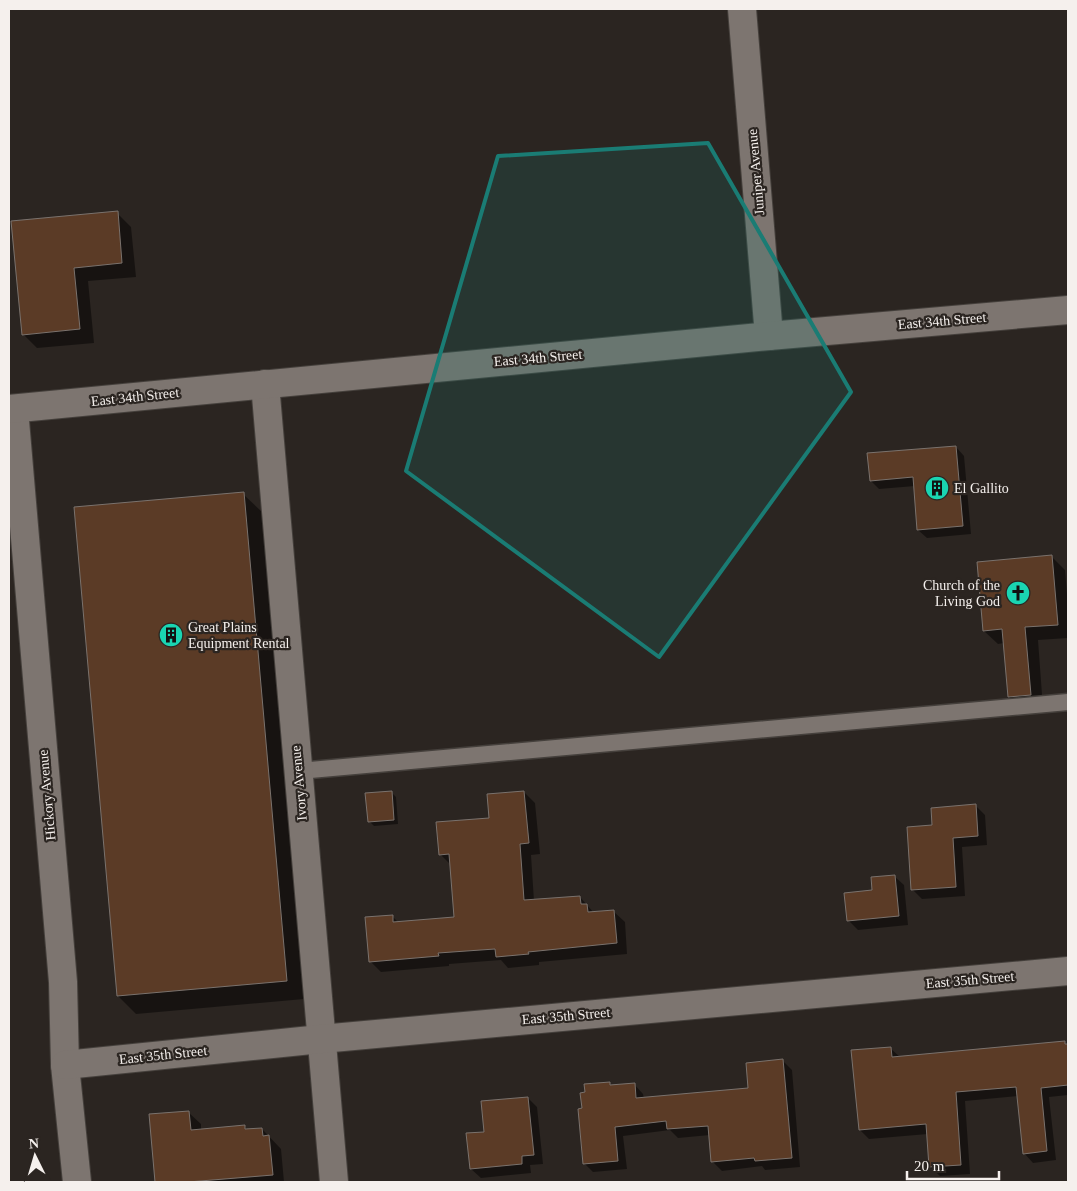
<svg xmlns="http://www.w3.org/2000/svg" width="1077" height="1191" font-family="Georgia,serif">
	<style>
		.shadow { fill: #0007 }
		.building { fill: #5b3b26; stroke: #7a726d }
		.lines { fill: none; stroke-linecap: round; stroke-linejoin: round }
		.lane-casing { stroke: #45403c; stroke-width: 19 }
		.street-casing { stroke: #45403c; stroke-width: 30 }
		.secondary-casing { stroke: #45403c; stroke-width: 30 }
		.lane { stroke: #7d7570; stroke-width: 16 }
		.street { stroke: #7d7570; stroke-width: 28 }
		.secondary { stroke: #7d7570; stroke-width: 28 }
		.marked { fill: #1a7c74; fill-opacity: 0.2; stroke: #1a7c74; stroke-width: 4; stroke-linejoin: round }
		.labels { text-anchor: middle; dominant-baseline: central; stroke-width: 4.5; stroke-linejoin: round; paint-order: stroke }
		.street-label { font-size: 14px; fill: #f5f0ed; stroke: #2b2521 }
		.poi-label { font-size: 14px; fill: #f5f0ed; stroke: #2b2521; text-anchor: start }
	</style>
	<rect width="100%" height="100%" fill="#2b2521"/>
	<!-- shadow -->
	<g class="shadow">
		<polygon points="117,213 131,227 136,277 88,281 94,343 37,348 23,334 12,222"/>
		<polygon points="956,447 964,456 971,534 927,538 918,530 915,486 879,489 871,481"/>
		<polygon points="243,494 262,512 304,999 136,1014 118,996"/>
		<polygon points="1052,557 1065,570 1068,606 1068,638 1038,640 1043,708 1022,710 1009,697 1004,643 998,644 984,631"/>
		<polygon points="391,792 396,797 398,824 374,826 369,821"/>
		<polygon points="524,792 535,803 540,854 531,855 534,901 580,897 594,913 613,911 625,922 627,954 539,962 539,965 508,968 501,960 449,964 449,966 381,972 370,961 392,916 399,923 455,918 451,865 441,855 490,819"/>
		<polygon points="976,806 985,815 987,845 962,847 965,896 922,899 912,889 933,826"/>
		<polygon points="894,876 904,885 908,925 858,930 848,920 874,891"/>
		<polygon points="1064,1042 1068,1045 1068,1095 1049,1097 1056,1160 1033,1163 1024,1153 1019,1096 965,1101 970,1174 940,1176 930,1167 928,1134 869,1139 860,1130 890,1048 900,1057"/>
		<polygon points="783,1061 792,1070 800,1167 765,1170 762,1166 722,1171 713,1162 710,1135 678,1138 670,1130 623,1136 627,1169 593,1172 584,1163 583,1110 609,1083 613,1086 634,1084 643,1094 644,1099 749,1089"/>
		<polygon points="528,1098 537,1107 543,1164 530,1165 531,1173 481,1178 471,1169 485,1133"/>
		<polygon points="188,1112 201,1124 201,1130 244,1126 248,1130 262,1129 281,1149 284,1182 157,1182 151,1115"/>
	</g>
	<!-- building -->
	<g class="building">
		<polygon points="118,211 122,263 74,268 80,329 22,335 11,221"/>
		<polygon points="956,446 963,526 917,530 913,477 870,481 867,453"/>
		<polygon points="244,492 287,981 117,996 74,507"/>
		<polygon points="1052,555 1058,625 1025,627 1031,695 1008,697 1002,629 983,631 977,562"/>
		<polygon points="392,791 394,820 368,822 365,793"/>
		<polygon points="524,791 529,843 520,844 524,900 580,896 581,904 587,904 588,912 614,910 617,943 528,952 529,954 496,957 495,949 438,953 439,956 369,962 365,917 393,915 393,922 454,917 449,854 439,855 436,822 489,818 487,794"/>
		<polygon points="976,804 978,836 953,838 956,887 911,890 907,827 932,825 931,808"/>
		<polygon points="895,875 899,916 847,921 844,893 872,890 871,877"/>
		<polygon points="1065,1041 1065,1044 1068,1044 1068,1085 1041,1088 1047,1151 1023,1154 1016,1087 956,1092 961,1165 929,1167 926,1124 859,1130 851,1050 891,1047 892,1057"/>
		<polygon points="783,1059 792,1158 755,1161 754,1158 711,1162 708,1126 667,1129 666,1121 615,1127 618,1161 583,1164 578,1109 582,1108 580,1093 585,1092 584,1084 610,1082 610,1085 635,1083 636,1098 748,1088 746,1063"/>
		<polygon points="528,1097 534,1155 522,1156 522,1164 470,1169 466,1133 484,1132 481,1101"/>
		<polygon points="189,1111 191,1130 245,1125 245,1129 262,1128 263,1136 269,1135 273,1175 188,1182 155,1182 149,1114"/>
	</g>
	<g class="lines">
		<!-- lane casing -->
		<g class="lane-casing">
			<polyline id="lane" points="299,771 1068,702"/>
		</g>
		<!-- street casing -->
		<g class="street-casing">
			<g id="street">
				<polyline points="742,9 769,336"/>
				<polyline points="265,384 334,1182"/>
				<polyline points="14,409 63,982 65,1065 77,1182"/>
				<polyline points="65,1065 321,1039 1068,971"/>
			</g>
		</g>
		<!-- secondary casing -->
		<g class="secondary-casing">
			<polyline id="secondary" points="9,409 769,336 1068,310"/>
		</g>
		<!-- lane -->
		<use href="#lane" class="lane"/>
		<!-- street -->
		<use href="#street" class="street"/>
		<!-- secondary -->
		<use href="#secondary" class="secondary"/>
	</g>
	<!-- marked area -->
	<path class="marked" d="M708,143L851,392L659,657L406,471L498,156Z"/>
	<!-- icons -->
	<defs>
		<g id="building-disc" transform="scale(1.25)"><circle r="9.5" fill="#1ad5b2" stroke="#2b2521"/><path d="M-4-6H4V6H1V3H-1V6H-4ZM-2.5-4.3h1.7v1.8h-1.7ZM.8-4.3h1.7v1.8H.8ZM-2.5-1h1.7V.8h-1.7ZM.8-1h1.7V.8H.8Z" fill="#111"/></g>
		<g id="church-disc" transform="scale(1.25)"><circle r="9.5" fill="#1ad5b2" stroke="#2b2521"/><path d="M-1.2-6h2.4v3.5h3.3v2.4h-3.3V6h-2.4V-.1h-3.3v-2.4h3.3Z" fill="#111"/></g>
	</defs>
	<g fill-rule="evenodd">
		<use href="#building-disc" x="937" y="488"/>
		<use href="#church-disc" x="1018" y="593"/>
		<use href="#building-disc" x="171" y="635"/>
	</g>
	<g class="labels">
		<!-- street labels -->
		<g class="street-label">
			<text transform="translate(756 172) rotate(-95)">Juniper Avenue</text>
			<text transform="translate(942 321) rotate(-5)">East 34th Street</text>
			<text transform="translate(538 358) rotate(-5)">East 34th Street</text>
			<text transform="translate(135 397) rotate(-6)">East 34th Street</text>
			<text transform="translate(299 783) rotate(-95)">Ivory Avenue</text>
			<text transform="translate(47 795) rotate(-95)">Hickory Avenue</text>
			<text transform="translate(970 980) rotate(-5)">East 35th Street</text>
			<text transform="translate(566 1016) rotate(-5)">East 35th Street</text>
			<text transform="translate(163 1055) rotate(-6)">East 35th Street</text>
		</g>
		<!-- poi labels -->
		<g class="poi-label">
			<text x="954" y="488">El Gallito</text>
			<text x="1000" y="585" text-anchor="end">Church of the<tspan x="1000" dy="16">Living God</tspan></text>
			<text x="188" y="627">Great Plains<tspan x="188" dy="16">Equipment Rental</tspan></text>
		</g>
	</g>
	<!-- border -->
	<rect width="1077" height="1191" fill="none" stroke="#f5f0ed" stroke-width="20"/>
	<!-- north arrow -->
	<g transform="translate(35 1156) rotate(355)" stroke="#2b2521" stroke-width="4" paint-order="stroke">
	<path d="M0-4L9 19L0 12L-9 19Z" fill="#f5f0ed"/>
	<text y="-8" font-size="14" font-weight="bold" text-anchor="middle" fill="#f5f0ed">N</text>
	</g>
	<!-- scale -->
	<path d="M907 1171v8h92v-8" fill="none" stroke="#f5f0ed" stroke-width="2.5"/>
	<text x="914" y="1171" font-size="15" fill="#f5f0ed" stroke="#2b2521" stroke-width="4" paint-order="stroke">20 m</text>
</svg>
